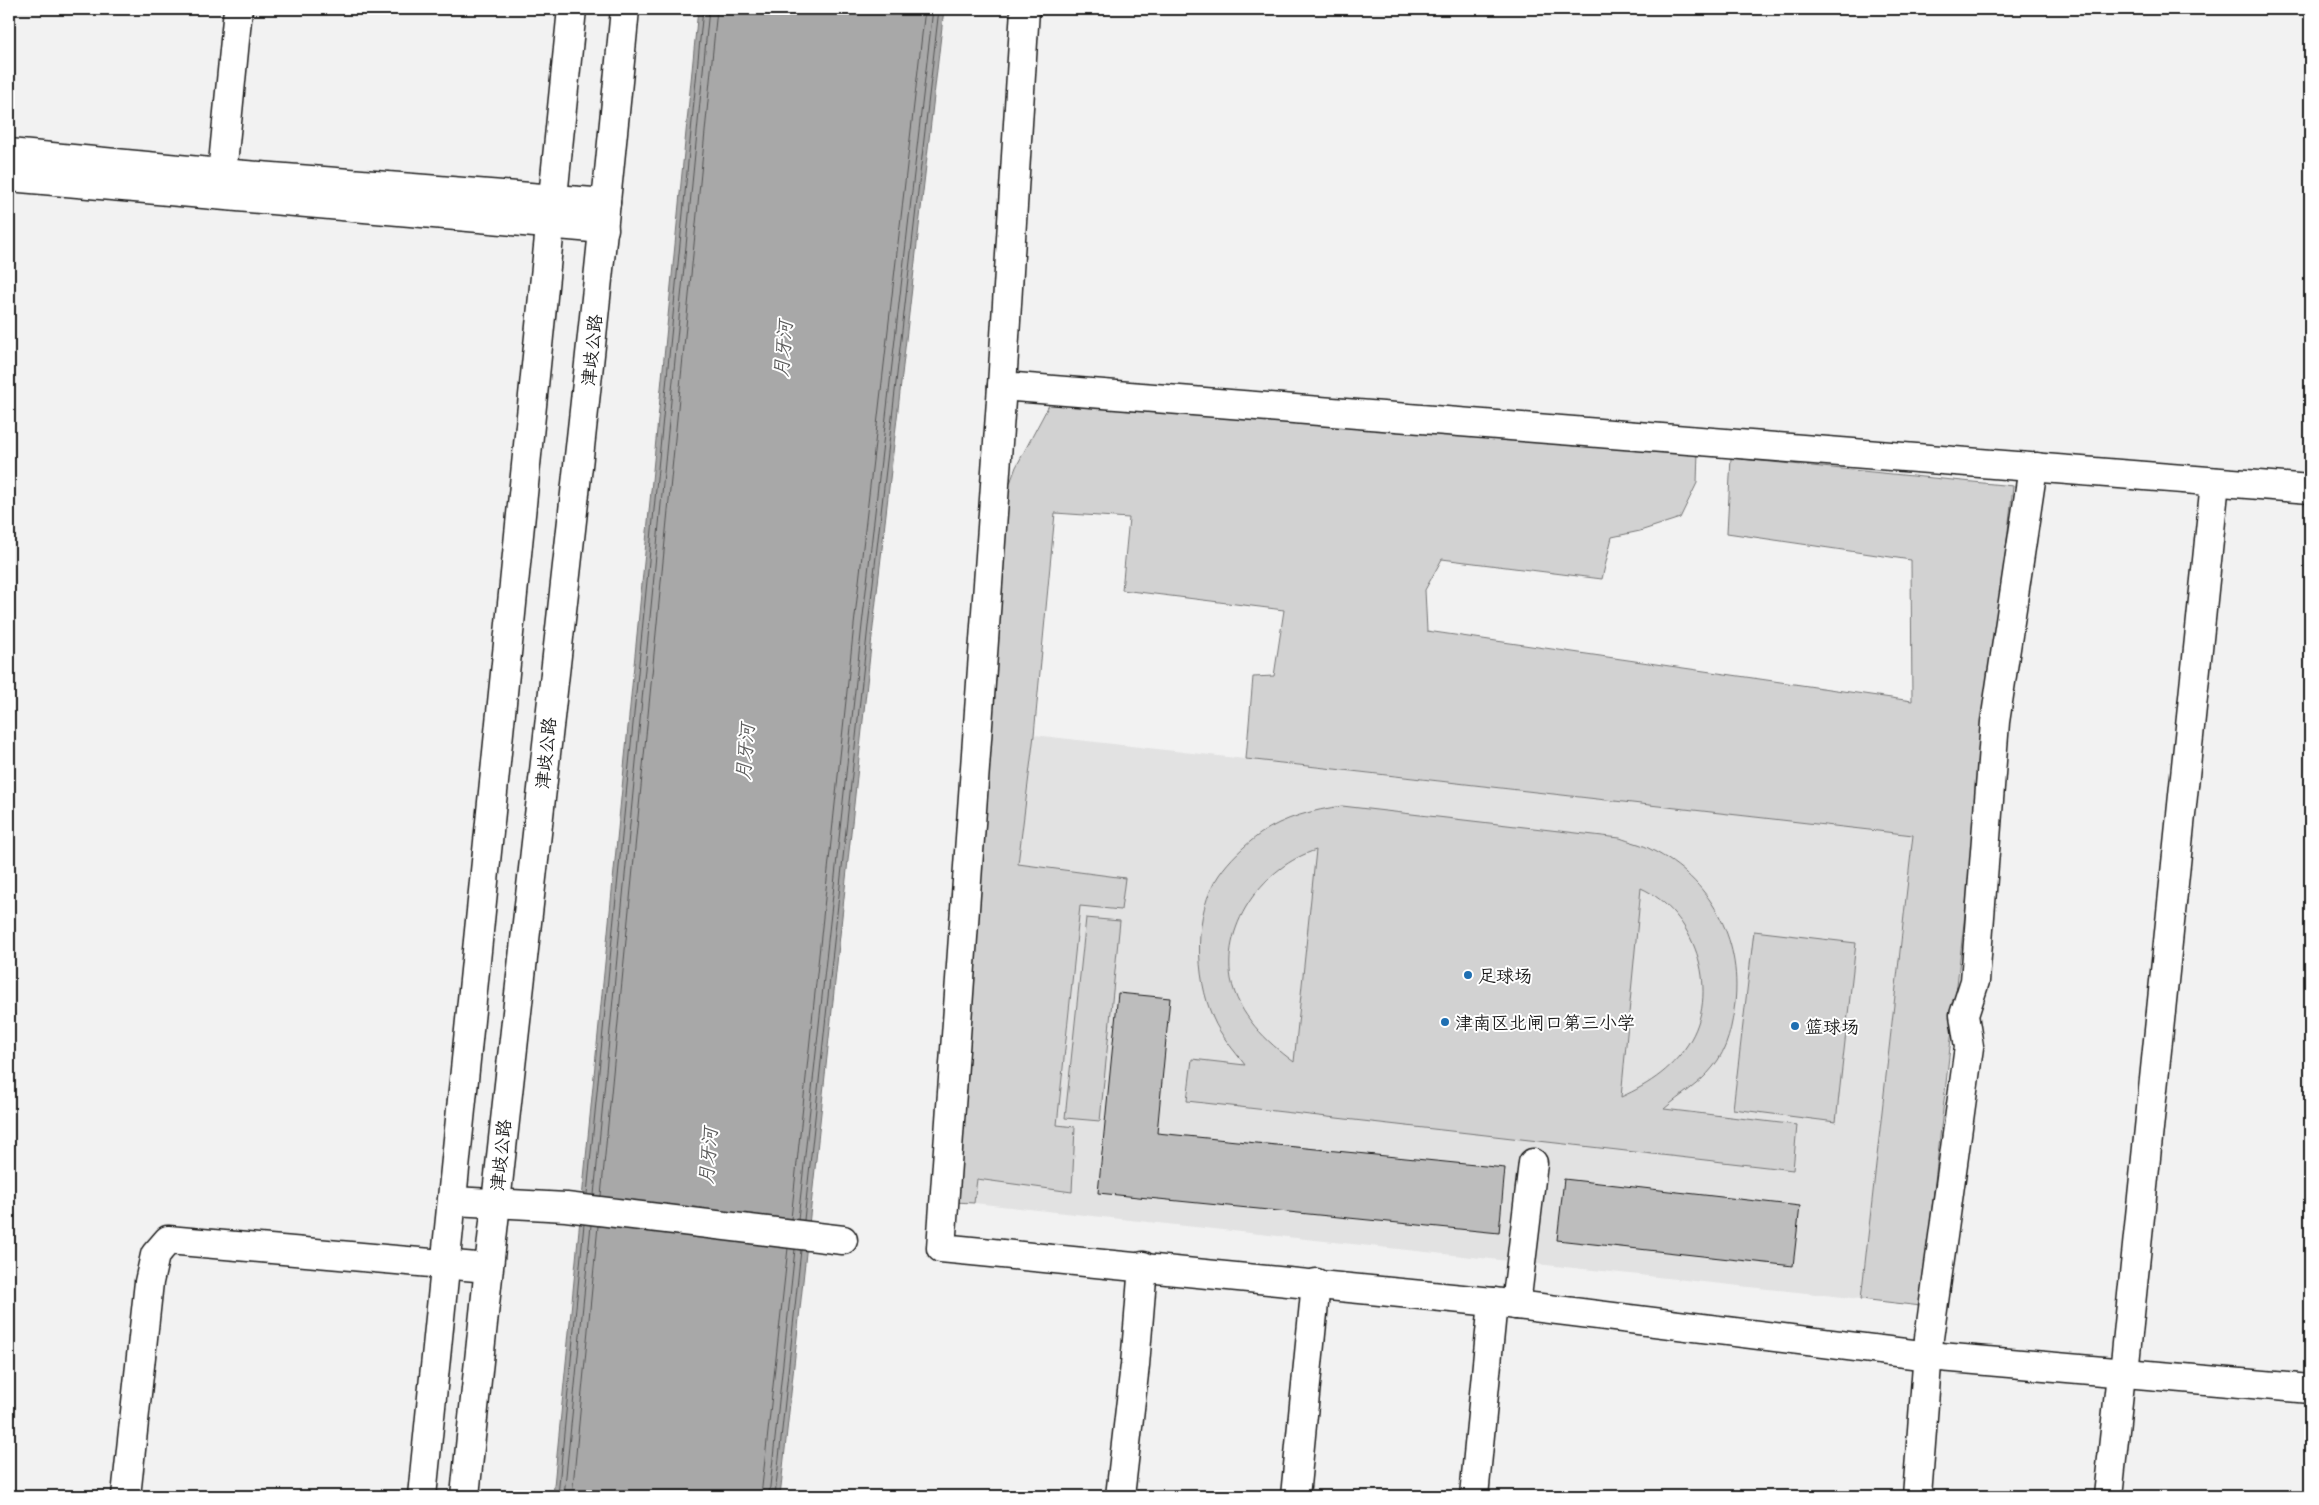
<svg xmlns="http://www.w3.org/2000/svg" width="2319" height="1505" font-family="Mali,'LXGW WenKai TC',sans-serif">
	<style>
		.built { fill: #e2e2e2 }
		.green { fill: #d2d2d2; stroke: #777; fill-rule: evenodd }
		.water { fill: #a8a8a8; stroke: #707070 }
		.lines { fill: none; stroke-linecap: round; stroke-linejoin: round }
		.shore { stroke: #545454; stroke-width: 1 }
		.building { fill: #bdbdbd; stroke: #1c1c1c }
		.minor-casing { stroke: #1c1c1c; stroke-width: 31 }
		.major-casing { stroke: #1c1c1c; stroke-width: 31 }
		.minor { stroke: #fff; stroke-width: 28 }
		.major { stroke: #fff; stroke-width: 28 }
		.poi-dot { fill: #1f6fb2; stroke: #fff; stroke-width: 2 }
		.labels { text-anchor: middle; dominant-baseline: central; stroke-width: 4; stroke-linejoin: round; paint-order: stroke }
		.street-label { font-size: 18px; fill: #1c1c1c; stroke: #fff }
		.poi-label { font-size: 18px; fill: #1c1c1c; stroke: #fff; text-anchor: start }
		.water-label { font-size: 19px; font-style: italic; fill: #5b5b5b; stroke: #fff }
	</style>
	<rect width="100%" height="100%" fill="#f2f2f2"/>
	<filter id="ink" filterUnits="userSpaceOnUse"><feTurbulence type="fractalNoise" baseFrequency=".02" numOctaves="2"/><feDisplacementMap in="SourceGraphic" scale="10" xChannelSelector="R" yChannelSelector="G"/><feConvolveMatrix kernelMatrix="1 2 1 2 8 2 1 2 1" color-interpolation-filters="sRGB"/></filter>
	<g filter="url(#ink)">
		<!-- built -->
		<polygon class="built" points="1034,735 1913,835 1861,1299 974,1203"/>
		<!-- green -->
		<g class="green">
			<polygon points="1057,390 1698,451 1697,483 1680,518 1640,531 1612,537 1602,579 1442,559 1425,590 1427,631 1912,701 1911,560 1727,533 1731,458 2013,486 1921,1306 1861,1299 1913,835 1246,759 1253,677 1274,676 1284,610 1122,590 1129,518 1055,513 1034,735 1018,864 1125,878 1121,910 1080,906 1057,1125 1075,1127 1072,1192 977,1179 974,1203 954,1202 1003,502 1016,467"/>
			<path d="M1342,806L1620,838C1630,842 1642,844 1652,850C1710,879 1742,939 1735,1003C1732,1025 1728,1049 1713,1067C1700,1084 1680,1095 1664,1109L1797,1125L1793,1170L1187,1101L1192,1059L1245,1065C1234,1050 1220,1035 1213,1018C1195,977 1193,912 1219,875C1229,860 1245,845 1260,834C1284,817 1314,810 1342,806ZM1316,850L1294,1062C1267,1042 1238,1015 1231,979C1222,922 1265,866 1316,850ZM1641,888C1694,912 1720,988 1691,1039C1675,1067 1650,1084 1621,1097Z"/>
			<polygon points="1086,918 1120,921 1100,1121 1065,1118"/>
			<polygon points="1754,931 1856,943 1836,1122 1733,1109"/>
		</g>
		<!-- water -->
		<polygon class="water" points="698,9 944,9 873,627 780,1496 553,1496"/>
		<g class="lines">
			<!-- shore -->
			<g class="shore">
				<polyline points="587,1194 703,9"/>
				<polyline points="594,1195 709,9"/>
				<polyline points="601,1196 717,9"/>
				<polyline points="791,1219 854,625 925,9"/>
				<polyline points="798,1220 862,625 933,9"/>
				<polyline points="804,1220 868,626 939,9"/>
				<polyline points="558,1496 584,1224"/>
				<polyline points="564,1496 591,1225"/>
				<polyline points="572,1496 598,1226"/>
				<polyline points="761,1496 788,1248"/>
				<polyline points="769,1496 795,1249"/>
				<polyline points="775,1496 801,1250"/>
			</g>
		</g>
		<!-- building -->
		<g class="building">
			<polygon points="1118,993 1170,998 1157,1133 1505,1168 1499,1233 1098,1193"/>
			<polygon points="1564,1179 1800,1206 1793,1266 1557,1240"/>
		</g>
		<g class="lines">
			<!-- minor casing -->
			<g class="minor-casing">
				<g id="minor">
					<polyline points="1025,9 1002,386 941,1248 1493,1302 1929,1356 2310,1389"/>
					<polyline points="220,195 238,9"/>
					<polyline points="1002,386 2310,489"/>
					<polyline points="453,1201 566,1207 843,1240"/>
					<polyline points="1516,1305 1533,1163"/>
					<polyline points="126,1496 149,1282 155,1255 168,1240 488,1268"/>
					<polyline points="1120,1496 1135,1365 1143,1266"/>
					<polyline points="1295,1496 1316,1283"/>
					<polyline points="1474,1496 1493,1302"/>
					<polyline points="1917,1496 1929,1338 1969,1047 1964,1015 1975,981 1995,722 2032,474 2037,467"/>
					<polyline points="2108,1496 2120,1383 2124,1373 2215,482"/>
				</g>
			</g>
			<!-- major casing -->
			<g class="major-casing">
				<g id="major">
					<polyline points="9,153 221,173 606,203"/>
					<polyline points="9,177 604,229"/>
					<polyline points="422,1496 572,9"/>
					<path d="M465,1496C515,1000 578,505 625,9"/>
				</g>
			</g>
			<!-- minor -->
			<use href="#minor" class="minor"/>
			<!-- major -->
			<use href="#major" class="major"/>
		</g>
	</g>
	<!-- markers -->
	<g class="poi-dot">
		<circle cx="1468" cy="975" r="5"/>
		<circle cx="1445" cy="1022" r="5"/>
		<circle cx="1795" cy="1026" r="5"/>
	</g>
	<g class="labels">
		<!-- street labels -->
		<g class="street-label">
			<text transform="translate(591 350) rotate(-84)">津歧公路</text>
			<text transform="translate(545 753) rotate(-84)">津歧公路</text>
			<text transform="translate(500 1155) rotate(-84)">津歧公路</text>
		</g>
		<!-- poi labels -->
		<g class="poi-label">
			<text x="1478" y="975">足球场</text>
			<text x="1455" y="1022">津南区北闸口第三小学</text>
			<text x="1805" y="1026">篮球场</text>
		</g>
		<!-- water labels -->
		<g class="water-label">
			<text transform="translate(782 349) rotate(-85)">月牙河</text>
			<text transform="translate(744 752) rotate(-85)">月牙河</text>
			<text transform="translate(707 1156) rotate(-85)">月牙河</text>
		</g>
	</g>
	<!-- margin -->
	<rect width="2319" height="1505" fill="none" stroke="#fff" stroke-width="30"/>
	<rect x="15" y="15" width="2289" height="1475" fill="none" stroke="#1c1c1c" stroke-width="2" filter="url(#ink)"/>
</svg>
